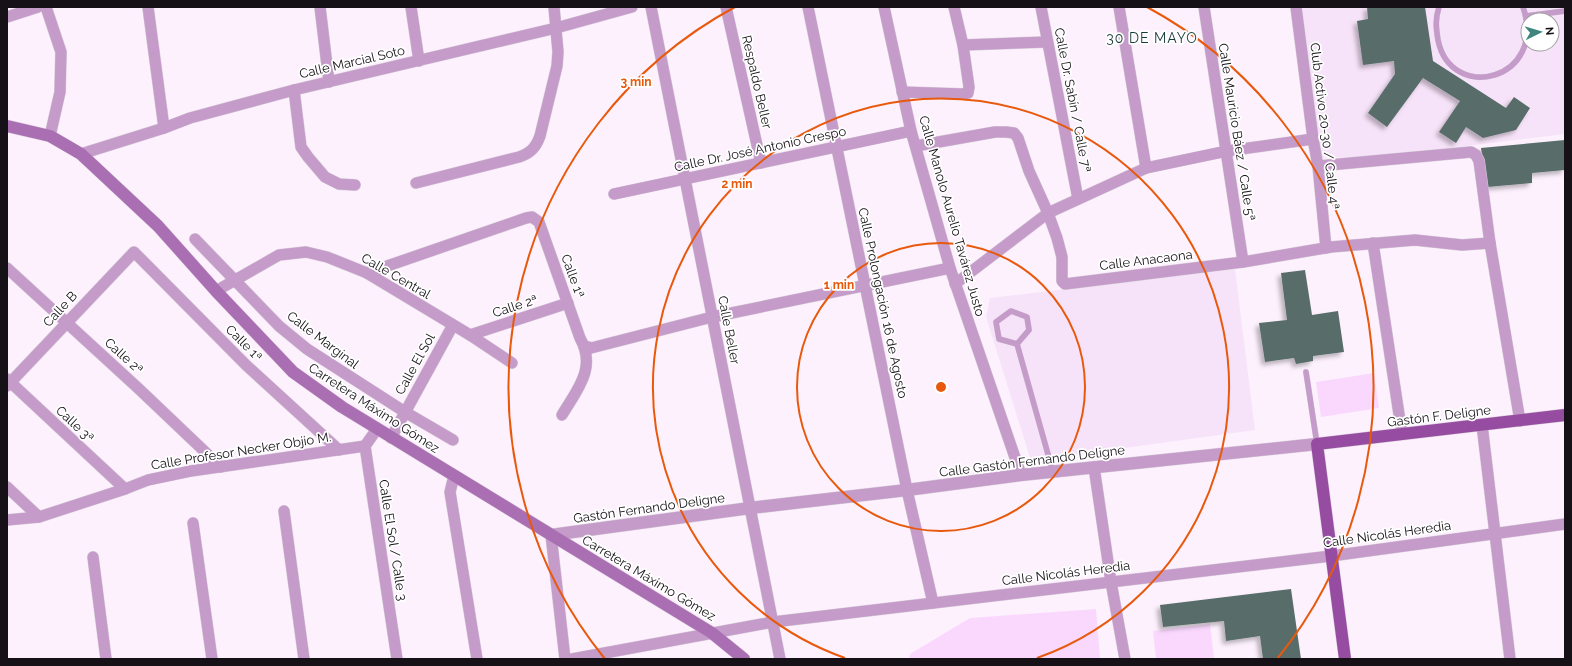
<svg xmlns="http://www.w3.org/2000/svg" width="1572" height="666" font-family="Raleway,sans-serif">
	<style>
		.built { fill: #f7e3f9; fill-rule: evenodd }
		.green { fill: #fad8fe }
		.building { fill: #586d6a; filter: url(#shadow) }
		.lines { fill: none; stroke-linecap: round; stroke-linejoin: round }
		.service-casing { stroke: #d8cdd9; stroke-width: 6 }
		.minor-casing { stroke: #d8cdd9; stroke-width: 12 }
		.tertiary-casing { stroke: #d8cdd9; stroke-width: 13 }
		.secondary-casing { stroke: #d8cdd9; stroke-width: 13 }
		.primary-casing { stroke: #d8cdd9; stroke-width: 13 }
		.service { stroke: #c49bc9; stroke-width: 5.5 }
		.minor { stroke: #c49bc9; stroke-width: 11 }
		.tertiary { stroke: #c49bc9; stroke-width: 12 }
		.secondary { stroke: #aa6eb2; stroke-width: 12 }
		.primary { stroke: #964ca1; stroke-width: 12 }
		.ring { fill: none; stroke: #e8590c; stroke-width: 2 }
		.labels { text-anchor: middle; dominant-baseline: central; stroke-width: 3.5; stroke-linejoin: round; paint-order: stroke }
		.street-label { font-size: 13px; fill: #151116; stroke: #fff }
		.neighbourhood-label { font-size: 14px; letter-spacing: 1px; fill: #193b37; stroke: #fff }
		.centre { fill: #e8590c; stroke: #fff; stroke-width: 2 }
		.ring-label { font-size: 12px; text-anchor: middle; font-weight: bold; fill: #e8590c; stroke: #fff; stroke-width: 3.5; stroke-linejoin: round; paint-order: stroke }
	</style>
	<defs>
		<filter id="shadow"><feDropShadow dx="-3.5" dy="3.5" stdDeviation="2" flood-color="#0004"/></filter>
	</defs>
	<rect width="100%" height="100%" fill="#fdf1fe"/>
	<!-- built -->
	<g class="built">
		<path d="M1296,7H1565V134L1400,154L1367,157L1317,158ZM1528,20H1552V44H1528Z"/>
		<polygon points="1235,269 1255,430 1031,461 986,317 990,298"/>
	</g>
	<!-- green -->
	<g class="green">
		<polygon points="1374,373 1379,408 1321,417 1316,382"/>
		<polygon points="1096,609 1100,659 909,659 910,654 970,618"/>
		<polygon points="1210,624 1214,658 1156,659 1153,631"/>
	</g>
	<!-- building -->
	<g class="building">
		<polygon points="1367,7 1425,7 1433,61 1506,108 1514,97 1530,108 1516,130 1483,138 1466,127 1456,143 1439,132 1460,101 1423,78 1387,127 1368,113 1395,74 1394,61 1363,65 1357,21 1368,19"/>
		<polygon points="1565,140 1565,170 1532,173 1532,183 1487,187 1481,148"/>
		<polygon points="1305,270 1312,315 1338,311 1344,352 1313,356 1313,361 1296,364 1294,358 1265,362 1259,323 1287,320 1281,273"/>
		<polygon points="1291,589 1301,659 1263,659 1260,636 1226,641 1224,621 1163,627 1160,605"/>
	</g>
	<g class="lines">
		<!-- service casing -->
		<g class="service-casing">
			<g id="service">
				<path d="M1439,7C1435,19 1436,28 1438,40C1451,104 1548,80 1523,7"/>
				<polyline points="1526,16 1565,11"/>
				<polygon points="1011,311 1027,317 1029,330 1017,344 999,339 996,322"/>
				<polyline points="1017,344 1053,472"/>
				<polyline points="1306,372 1317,444"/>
			</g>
		</g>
		<!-- minor casing -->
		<g class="minor-casing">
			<g id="minor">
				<polyline points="46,7 61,52 60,92 50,136"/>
				<polyline points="148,7 164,128"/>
				<polyline points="320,7 329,82"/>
				<polyline points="411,7 419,61"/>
				<polyline points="651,7 780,659"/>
				<polyline points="726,7 761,163"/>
				<polyline points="808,7 907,490 933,603"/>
				<polyline points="884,7 911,131 950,268 1021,475"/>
				<polyline points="1041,7 1078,199"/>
				<polyline points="1119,7 1146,168"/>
				<polyline points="1204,7 1243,262"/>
				<polyline points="1296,7 1313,139 1318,166 1326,248"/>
				<polyline points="7,17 38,7"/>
				<polyline points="963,45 1047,42"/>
				<polyline points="294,90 301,147 308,157 325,177 339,184 355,185"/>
				<polyline points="902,92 963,94 968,93 969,87 963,45 954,7"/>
				<polyline points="916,146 995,132 1006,132 1014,133 1018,138 1029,171 1048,213 1057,238 1062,257 1062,281 1065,284 1243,262 1331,247 1415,240 1462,245 1490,243"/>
				<polyline points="81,154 164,128 190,118 294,90 556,28 632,7"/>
				<polyline points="1318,166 1471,152 1476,155 1479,161 1490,243 1520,421"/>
				<path d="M416,183L519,157C531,153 536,147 540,136L557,66L558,52L554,7"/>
				<polyline points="614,194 911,131"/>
				<polyline points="195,239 279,326 307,349 405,412 453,440"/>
				<polyline points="1373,243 1402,434"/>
				<polyline points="7,268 139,389 221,467"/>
				<path d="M367,273L526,218L532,217L539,222L580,338C597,368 577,390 562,415"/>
				<polyline points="955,284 1048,213 1146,168 1227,151 1313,139"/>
				<polyline points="216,291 279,255 306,252 327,257 367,273 470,335 512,363"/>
				<polyline points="470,335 568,303"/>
				<polyline points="585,346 591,348 712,317 950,268"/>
				<polyline points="7,379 125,489"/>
				<polyline points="7,386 134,252 246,365 339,450"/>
				<polyline points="1482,425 1510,659"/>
				<polyline points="377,429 365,446 397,659"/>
				<polyline points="391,438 453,325"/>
				<polyline points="1094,467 1111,582 1125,659"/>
				<polyline points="454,476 450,492 477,659"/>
				<polyline points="7,487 39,517"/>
				<polyline points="284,511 304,659"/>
				<polyline points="7,520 39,517 125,489 148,480 191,471 365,446"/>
				<polyline points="193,523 212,659"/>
				<polyline points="551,535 565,659"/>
				<polyline points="93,557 106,659"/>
				<polyline points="572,659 773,622 1331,556 1565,524"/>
			</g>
		</g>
		<!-- tertiary casing -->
		<g class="tertiary-casing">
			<polyline id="tertiary" points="551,535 750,508 907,490 1021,475 1317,444"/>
		</g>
		<!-- secondary casing -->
		<g class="secondary-casing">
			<polyline id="secondary" points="7,126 50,136 81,154 158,226 216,291 293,372 342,407 712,633 744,659"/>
		</g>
		<!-- primary casing -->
		<g class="primary-casing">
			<polyline id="primary" points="1345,659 1317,444 1565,415"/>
		</g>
		<!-- service -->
		<use href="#service" class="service"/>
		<!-- minor -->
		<use href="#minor" class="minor"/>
		<!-- tertiary -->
		<use href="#tertiary" class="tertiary"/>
		<!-- secondary -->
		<use href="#secondary" class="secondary"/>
		<!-- primary -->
		<use href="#primary" class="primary"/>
	</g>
	<!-- distance rings -->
	<g class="ring">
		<circle cx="941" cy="387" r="144"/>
		<path d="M845 658A288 288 0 1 1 1037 658"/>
		<path d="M605 659A432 432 0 0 1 735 7M1147 7A432 432 0 0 1 1277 659"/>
	</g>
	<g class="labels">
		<!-- street labels -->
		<g class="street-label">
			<text transform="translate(352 62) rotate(-13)">Calle Marcial Soto</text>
			<text transform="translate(757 82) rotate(77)">Respaldo Beller</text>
			<text transform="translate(1073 100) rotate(79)">Calle Dr. Sabín / Calle 7ª</text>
			<text transform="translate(1325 126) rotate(83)">Club Activo 20-30 / Calle 4ª</text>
			<text transform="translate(1237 132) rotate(81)">Calle Mauricio Báez / Calle 5ª</text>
			<text transform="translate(760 149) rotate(-12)">Calle Dr. José Antonio Crespo</text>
			<text transform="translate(952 216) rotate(74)">Calle Manolo Aurelio Tavárez Justo</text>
			<text transform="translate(1146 260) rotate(-7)">Calle Anacaona</text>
			<text transform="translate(396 276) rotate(30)">Calle Central</text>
			<text transform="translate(573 276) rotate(70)">Calle 1ª</text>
			<text transform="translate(883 303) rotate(78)">Calle Prolongación 16 de Agosto</text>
			<text transform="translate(515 306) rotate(-18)">Calle 2ª</text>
			<text transform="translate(60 309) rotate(-47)">Calle B</text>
			<text transform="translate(729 330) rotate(79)">Calle Beller</text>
			<text transform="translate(323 340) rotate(37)">Calle Marginal</text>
			<text transform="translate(244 343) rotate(45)">Calle 1ª</text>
			<text transform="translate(124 356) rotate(42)">Calle 2ª</text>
			<text transform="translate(415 364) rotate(-61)">Calle El Sol</text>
			<text transform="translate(374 408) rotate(33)">Carretera Máximo Gómez</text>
			<text transform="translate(1439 416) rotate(-7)">Gastón F. Deligne</text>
			<text transform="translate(75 424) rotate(43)">Calle 3ª</text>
			<text transform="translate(241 451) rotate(-9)">Calle Profesor Necker Objio M.</text>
			<text transform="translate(1032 461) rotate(-7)">Calle Gastón Fernando Deligne</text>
			<text transform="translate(649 508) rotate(-8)">Gastón Fernando Deligne</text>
			<text transform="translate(1387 534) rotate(-8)">Calle Nicolás Heredia</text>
			<text transform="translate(393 540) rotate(81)">Calle El Sol / Calle 3</text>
			<text transform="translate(1066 573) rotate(-7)">Calle Nicolás Heredia</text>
			<text transform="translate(649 578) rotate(31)">Carretera Máximo Gómez</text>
		</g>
		<!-- neighbourhood labels -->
		<g class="neighbourhood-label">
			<text x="1152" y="38">30 DE MAYO</text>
		</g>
	</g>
	<circle cx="941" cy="387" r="6" class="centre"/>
	<g class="ring-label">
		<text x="636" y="86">3 min</text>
		<text x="737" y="188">2 min</text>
		<text x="839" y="289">1 min</text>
	</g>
	<!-- border -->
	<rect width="1572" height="666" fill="none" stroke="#151116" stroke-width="16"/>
	<!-- north arrow -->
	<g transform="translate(1540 32) rotate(85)"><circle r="19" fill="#ffffff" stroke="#a1a0a2"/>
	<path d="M0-3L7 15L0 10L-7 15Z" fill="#3f857d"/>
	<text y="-6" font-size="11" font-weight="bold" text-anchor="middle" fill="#151116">N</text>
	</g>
</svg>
